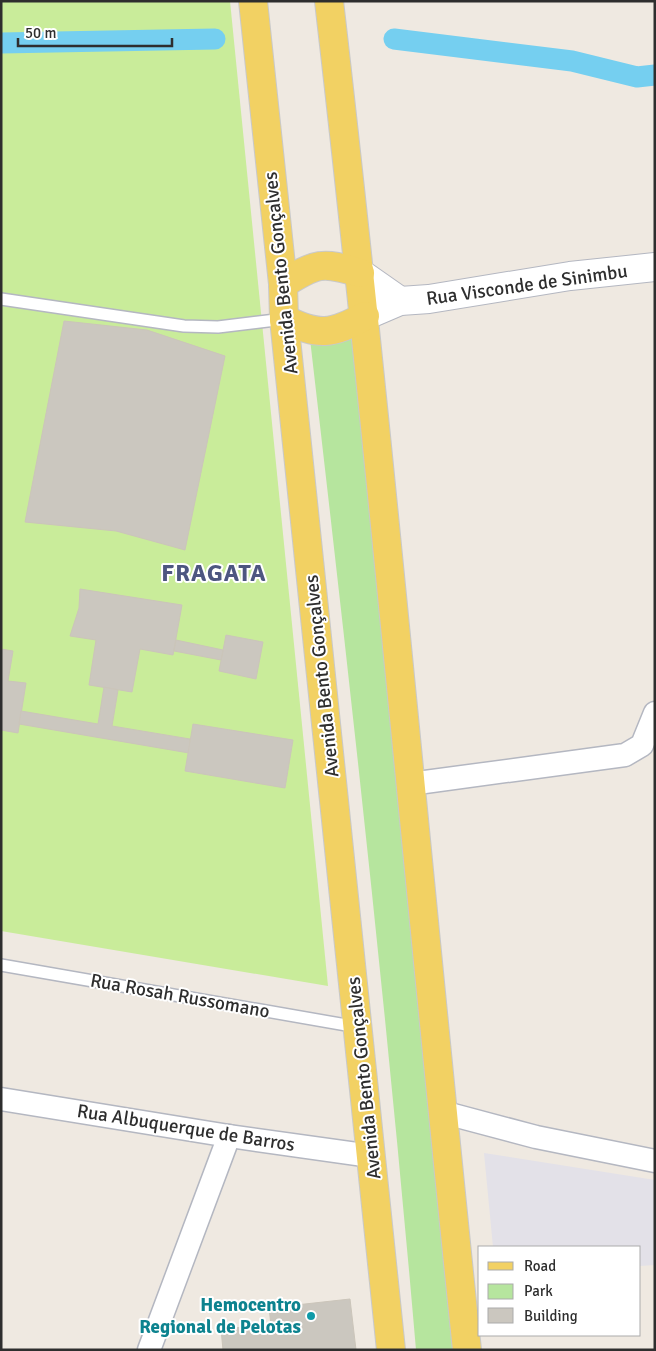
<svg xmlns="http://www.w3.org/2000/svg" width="656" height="1351" font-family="Signika,sans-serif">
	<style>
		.industrial { fill: #e3e1e8 }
		.green { fill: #b6e59e }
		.pitch { fill: #c9ec9a }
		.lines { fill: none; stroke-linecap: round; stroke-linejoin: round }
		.canal { stroke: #75cff0; stroke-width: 21 }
		.building { fill: #cbc7bf; stroke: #cbc5ba }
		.service-casing { stroke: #b4b7c1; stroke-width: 14 }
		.minor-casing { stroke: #b4b7c1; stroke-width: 25 }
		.tertiary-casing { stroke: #b4b7c1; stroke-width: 30 }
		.primary-casing { stroke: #c9c9c9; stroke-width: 30 }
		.service { stroke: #fff; stroke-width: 11 }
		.minor { stroke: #fff; stroke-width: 22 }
		.tertiary { stroke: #fff; stroke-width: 28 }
		.primary { stroke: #f2d163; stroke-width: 28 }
		.culture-dot { fill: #0f9aa8; stroke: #fff; stroke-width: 2 }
		.labels { text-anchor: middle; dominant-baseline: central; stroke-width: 4; stroke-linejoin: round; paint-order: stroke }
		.street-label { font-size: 19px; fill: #2e2e2e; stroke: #fff }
		.culture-label { font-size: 19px; font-weight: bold; fill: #0d838f; stroke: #fff; text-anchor: end }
		.district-label { font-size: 24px; font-weight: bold; letter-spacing: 1px; fill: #4d5680; stroke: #fff }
	</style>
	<rect width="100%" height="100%" fill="#efe9e1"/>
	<!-- industrial -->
	<polygon class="industrial" points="484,1153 655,1180 655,1265 640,1266 640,1247 493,1247"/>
	<!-- green -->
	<path class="green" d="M363,328L461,1350H416C387,1012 349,675 310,339Z"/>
	<!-- pitch -->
	<polygon class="pitch" points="1,1 230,1 328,986 1,931"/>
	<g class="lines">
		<!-- canal -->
		<g class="canal">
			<polyline points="394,39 572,61 637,77 655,75"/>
			<polyline points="1,43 215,39"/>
		</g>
	</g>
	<!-- building -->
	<g class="building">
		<polygon points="64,321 147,330 225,356 185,550 116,531 25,522"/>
		<polygon points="80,589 182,605 173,655 140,649 132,692 89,685 96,640 70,636 79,608"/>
		<polygon points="226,635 263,642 256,679 219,671"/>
		<polygon points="176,640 223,650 221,660 174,651"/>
		<polygon points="1,649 13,651 8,681 26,683 18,733 1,730"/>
		<polygon points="104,687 118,690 112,726 190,739 189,753 19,724 21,711 98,724"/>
		<polygon points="193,724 293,740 285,788 185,771"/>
		<polygon points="350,1299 356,1350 223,1350 221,1329 271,1325 269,1308"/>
	</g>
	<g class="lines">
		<!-- service casing -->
		<g class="service-casing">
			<g id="service">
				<polyline points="1,299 184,326 218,327 284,319"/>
				<polyline points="1,965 358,1027"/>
			</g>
		</g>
		<!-- minor casing -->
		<g class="minor-casing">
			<g id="minor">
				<polyline points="410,784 625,755 642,745 655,713"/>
				<polyline points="1,1099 229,1136 371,1156"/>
				<polyline points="442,1112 536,1137 655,1161"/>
				<polyline points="149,1350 229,1136"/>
			</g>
		</g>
		<!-- tertiary casing -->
		<g class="tertiary-casing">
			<g id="tertiary">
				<polyline points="360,273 400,301"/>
				<polyline points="365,316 400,301 429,299 570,276 655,267"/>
			</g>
		</g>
		<!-- primary casing -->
		<g class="primary-casing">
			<g id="primary">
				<polyline points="253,1 283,284 284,319 391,1350"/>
				<path d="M329,1C381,450 420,900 467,1350"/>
				<path d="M283,284C316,263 322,261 360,273"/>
				<path d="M284,319C319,336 331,335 365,316"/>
			</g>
		</g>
		<!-- service -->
		<use href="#service" class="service"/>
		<!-- minor -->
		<use href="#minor" class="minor"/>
		<!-- tertiary -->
		<use href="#tertiary" class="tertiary"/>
		<!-- primary -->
		<use href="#primary" class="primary"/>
	</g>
	<!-- markers -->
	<circle class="culture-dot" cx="311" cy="1316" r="5"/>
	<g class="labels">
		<!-- street labels -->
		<g class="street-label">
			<text transform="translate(281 273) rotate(-96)">Avenida Bento Gonçalves</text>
			<text transform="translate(527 285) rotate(-8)">Rua Visconde de Sinimbu</text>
			<text transform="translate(322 676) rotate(-96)">Avenida Bento Gonçalves</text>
			<text transform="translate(180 996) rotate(10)">Rua Rosah Russomano</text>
			<text transform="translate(364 1078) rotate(-96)">Avenida Bento Gonçalves</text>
			<text transform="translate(186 1128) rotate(9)">Rua Albuquerque de Barros</text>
		</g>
		<!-- culture labels -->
		<g class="culture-label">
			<text x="301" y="1305">Hemocentro<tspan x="301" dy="22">Regional de Pelotas</tspan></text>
		</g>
		<!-- district labels -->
		<g class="district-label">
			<text x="214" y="573">FRAGATA</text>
		</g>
	</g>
	<!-- border -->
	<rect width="656" height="1351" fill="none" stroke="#2e2e2e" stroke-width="5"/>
	<!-- legend -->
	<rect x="478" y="1246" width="162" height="90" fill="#ffffff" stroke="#ababab"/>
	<rect x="488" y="1262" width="25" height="8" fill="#f2d163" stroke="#ababab"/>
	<text x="524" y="1271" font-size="15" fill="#2e2e2e">Road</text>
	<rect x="488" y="1284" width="25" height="15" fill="#b6e59e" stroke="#ababab"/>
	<text x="524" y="1296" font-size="15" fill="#2e2e2e">Park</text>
	<rect x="488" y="1308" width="25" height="15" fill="#cbc7bf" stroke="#ababab"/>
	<text x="524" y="1321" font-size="15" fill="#2e2e2e">Building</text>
	<!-- scale -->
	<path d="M18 38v8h154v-8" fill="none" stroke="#2e2e2e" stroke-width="2.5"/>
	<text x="25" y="38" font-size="15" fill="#2e2e2e" stroke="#ffffff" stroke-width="4" paint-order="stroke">50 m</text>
</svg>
